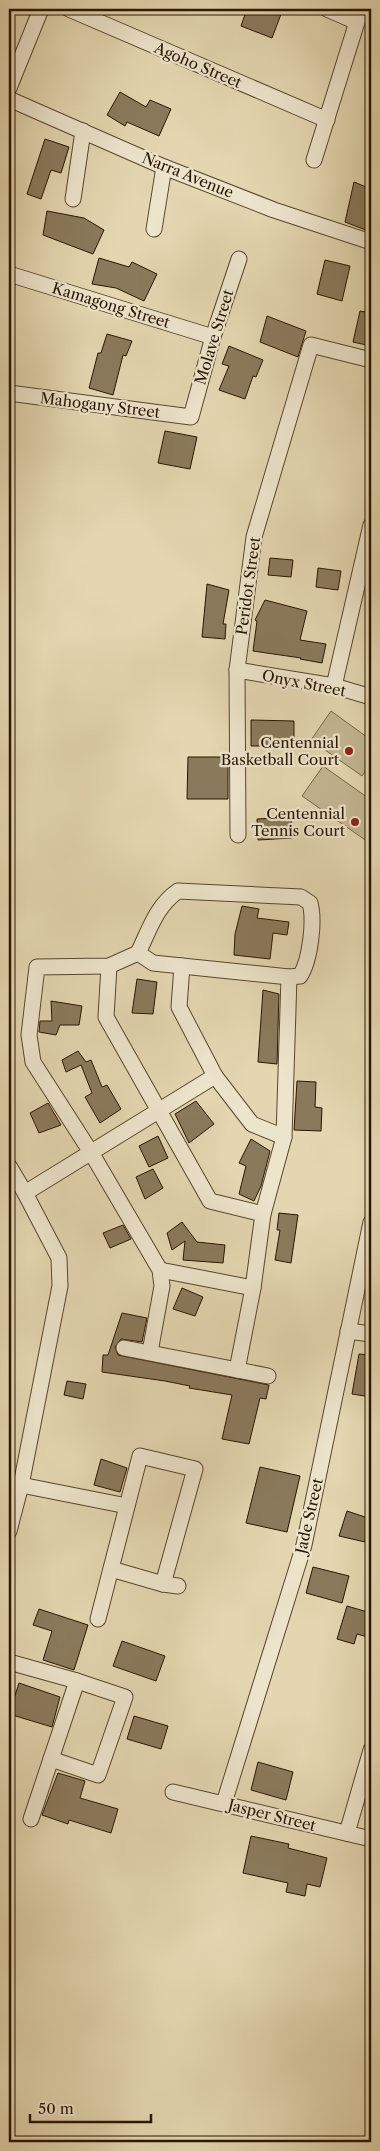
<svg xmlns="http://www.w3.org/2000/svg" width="380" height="2151" font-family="'Libre Caslon Text',serif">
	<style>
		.park { fill: #c3b592; stroke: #766649 }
		.building { fill: #8a7a5c; stroke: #291600 }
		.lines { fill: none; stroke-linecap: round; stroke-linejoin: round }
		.street-casing { stroke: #58462c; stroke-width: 17 }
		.street { stroke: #ede4cc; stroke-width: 15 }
		.poi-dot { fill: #8f2418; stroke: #ede4cc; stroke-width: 2 }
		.labels { text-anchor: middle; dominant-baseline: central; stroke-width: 4.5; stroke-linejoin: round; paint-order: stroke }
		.street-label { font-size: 15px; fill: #291600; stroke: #ede4cc }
		.poi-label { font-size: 15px; fill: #291600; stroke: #ede4cc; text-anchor: end }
	</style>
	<rect width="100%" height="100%" fill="#e3d6b0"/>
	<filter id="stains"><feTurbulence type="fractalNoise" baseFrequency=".004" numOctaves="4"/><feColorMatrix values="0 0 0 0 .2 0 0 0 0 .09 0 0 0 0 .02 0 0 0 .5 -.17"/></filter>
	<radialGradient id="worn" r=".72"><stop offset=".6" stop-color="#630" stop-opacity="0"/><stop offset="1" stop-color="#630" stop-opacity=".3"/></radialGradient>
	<!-- park -->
	<g class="park">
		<polygon points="331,711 371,740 371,763 362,776 311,740"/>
		<polygon points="323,766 371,800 371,844 302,796"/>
	</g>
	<!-- building -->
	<g class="building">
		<polygon points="247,9 283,9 272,38 241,26"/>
		<polygon points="120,92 146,107 150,100 171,109 159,136 127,122 125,126 107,115"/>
		<polygon points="45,139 69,147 61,173 51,170 41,199 27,194"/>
		<polygon points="354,182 371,189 371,232 345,222"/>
		<polygon points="47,211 84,218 104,230 93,254 43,235"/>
		<polygon points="99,258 129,267 132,262 157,274 144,301 116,288 92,284"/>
		<polygon points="325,260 350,266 342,301 317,294"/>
		<polygon points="360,311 371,313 371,346 353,342"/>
		<polygon points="267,316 306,331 298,357 260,342"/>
		<polygon points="107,334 132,341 126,356 123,355 113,395 89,388 98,353 101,353"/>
		<polygon points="229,346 263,360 256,377 253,376 245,399 219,390 229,366 222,364"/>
		<polygon points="165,431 197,437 190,469 158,463"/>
		<polygon points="270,558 293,560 291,577 268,575"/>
		<polygon points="318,568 341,571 338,590 316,587"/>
		<polygon points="207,584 229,590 223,624 226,624 225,639 202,637"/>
		<polygon points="265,600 307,611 300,640 326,644 322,663 300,659 301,658 253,651 257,621 255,620"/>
		<polygon points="251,720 294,721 294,746 251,746"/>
		<polygon points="188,757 228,757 228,799 187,799"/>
		<polygon points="291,817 292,838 258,840 257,819"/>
		<polygon points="242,906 259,909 257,918 289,922 287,935 273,933 270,959 234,955 235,934"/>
		<polygon points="137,979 157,982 153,1014 132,1013"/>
		<polygon points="263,990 279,994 277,1064 258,1062"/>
		<polygon points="51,1001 82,1006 79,1025 60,1025 56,1035 39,1032 40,1021 52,1021"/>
		<polygon points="78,1051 86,1062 91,1060 102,1087 107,1085 121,1109 100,1123 85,1097 92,1093 81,1065 66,1072 62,1060"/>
		<polygon points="297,1081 316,1082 315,1107 322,1108 321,1131 294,1130"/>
		<polygon points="196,1101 214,1124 189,1143 175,1114"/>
		<polygon points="48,1103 61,1125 39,1133 30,1113"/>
		<polygon points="158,1136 168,1158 149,1167 139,1146"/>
		<polygon points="251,1139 270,1151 261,1186 254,1201 239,1194 246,1166 239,1163"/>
		<polygon points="153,1169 163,1188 145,1199 136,1177"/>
		<polygon points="279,1213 298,1215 291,1263 275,1260 280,1230 277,1230"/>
		<polygon points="182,1222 197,1242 225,1245 223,1263 183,1260 185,1241 172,1250 167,1233"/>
		<polygon points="123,1225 131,1239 110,1248 103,1233"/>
		<polygon points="182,1288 203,1297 195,1316 173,1309"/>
		<polygon points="122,1313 147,1318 142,1342 121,1339 115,1347 118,1355 269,1385 266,1399 260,1398 249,1444 222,1439 232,1395 189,1388 190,1386 165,1381 102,1372 103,1355 108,1355"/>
		<polygon points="359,1354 371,1355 371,1397 352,1394"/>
		<polygon points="67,1381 86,1384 83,1399 64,1395"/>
		<polygon points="101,1459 127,1468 120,1492 94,1485"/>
		<polygon points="260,1467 300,1476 287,1532 246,1523"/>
		<polygon points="347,1511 371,1519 371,1524 365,1542 339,1536"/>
		<polygon points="313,1567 349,1576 342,1603 306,1593"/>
		<polygon points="347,1606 371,1613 371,1638 357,1634 354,1644 337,1639"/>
		<polygon points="39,1609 88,1625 74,1670 43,1660 52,1631 33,1625"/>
		<polygon points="122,1641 165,1656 156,1681 113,1666"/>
		<polygon points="19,1683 60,1697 52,1727 9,1714"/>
		<polygon points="134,1716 168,1726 161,1749 127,1739"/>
		<polygon points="258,1762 293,1772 286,1800 251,1790"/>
		<polygon points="58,1773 85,1781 80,1798 118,1809 111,1833 69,1820 68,1824 42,1815"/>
		<polygon points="251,1836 289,1844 288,1848 327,1858 320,1887 307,1884 305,1896 286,1892 288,1883 243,1873"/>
	</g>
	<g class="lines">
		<!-- street casing -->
		<g class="street-casing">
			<g id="street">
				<polyline points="69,9 327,120"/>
				<polyline points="327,9 357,22"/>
				<polyline points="9,88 41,9"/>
				<polyline points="9,99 164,167 274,210 371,242"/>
				<polyline points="314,160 361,9"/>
				<polyline points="73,199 83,131"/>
				<polyline points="154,229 164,167"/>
				<polyline points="9,274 213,337"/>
				<polyline points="9,393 191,417 213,337 239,259"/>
				<polyline points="237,670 334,686 371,697"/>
				<polyline points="334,686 371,525"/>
				<polyline points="238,835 237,670 254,537 311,345 371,360"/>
				<path d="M178,891L301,897L310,903C315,921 310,961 300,976L289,977L153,963L138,953C149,931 156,906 178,891Z"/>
				<polyline points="138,953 109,966 37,967 29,1035 33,1062 92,1154 160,1270 162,1286 150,1352"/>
				<polyline points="109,966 106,1017 210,1201 263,1214"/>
				<polyline points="182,966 179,1007 215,1076 252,1124 284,1137"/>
				<polyline points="9,1166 25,1193 59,1258 60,1286 21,1485 9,1531"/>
				<polyline points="25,1193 215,1076"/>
				<polyline points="160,1270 253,1288"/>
				<polyline points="348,1331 371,1334"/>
				<polyline points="124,1348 268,1376"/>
				<polyline points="237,1370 253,1288 263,1214 284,1137 289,977"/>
				<polyline points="21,1485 127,1506"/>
				<polyline points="111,1569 163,1584 178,1586"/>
				<polyline points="98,1619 140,1456 195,1469 163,1584"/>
				<polyline points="9,1662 77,1681 125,1697 98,1775 51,1759"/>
				<polyline points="173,1792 371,1839"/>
				<polyline points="224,1803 304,1545 371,1222"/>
				<polyline points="31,1819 77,1681"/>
				<polyline points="347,1833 371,1750"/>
			</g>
		</g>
		<!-- street -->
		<use href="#street" class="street"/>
	</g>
	<!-- markers -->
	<g class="poi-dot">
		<circle cx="349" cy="751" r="5"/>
		<circle cx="355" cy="822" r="5"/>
	</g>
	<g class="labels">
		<!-- street labels -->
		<g class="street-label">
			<text transform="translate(198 65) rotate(23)">Agoho Street</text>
			<text transform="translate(188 175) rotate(22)">Narra Avenue</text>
			<text transform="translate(111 305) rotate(17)">Kamagong Street</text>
			<text transform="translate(214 337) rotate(-73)">Molave Street</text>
			<text transform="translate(100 405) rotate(7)">Mahogany Street</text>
			<text transform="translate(248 586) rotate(-82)">Peridot Street</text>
			<text transform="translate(304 683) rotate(11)">Onyx Street</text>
			<text transform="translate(309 1516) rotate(-77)">Jade Street</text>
			<text transform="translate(272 1815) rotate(14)">Jasper Street</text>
		</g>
		<!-- poi labels -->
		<g class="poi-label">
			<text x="339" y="742">Centennial<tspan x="339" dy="17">Basketball Court</tspan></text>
			<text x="345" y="813">Centennial<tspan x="345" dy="17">Tennis Court</tspan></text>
		</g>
	</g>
	<!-- margin -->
	<rect width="380" height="2151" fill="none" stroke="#e3d6b0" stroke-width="30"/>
	<rect x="10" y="10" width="360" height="2131" fill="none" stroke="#291600" stroke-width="2.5"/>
	<rect x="15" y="15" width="350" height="2121" fill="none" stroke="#291600"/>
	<!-- scale -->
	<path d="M30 2114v8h121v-8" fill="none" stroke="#291600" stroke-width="2.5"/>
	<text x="38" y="2114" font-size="15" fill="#291600" stroke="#ede4cc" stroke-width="4" paint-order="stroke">50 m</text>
	<rect width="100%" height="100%" filter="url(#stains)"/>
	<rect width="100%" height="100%" fill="url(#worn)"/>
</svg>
